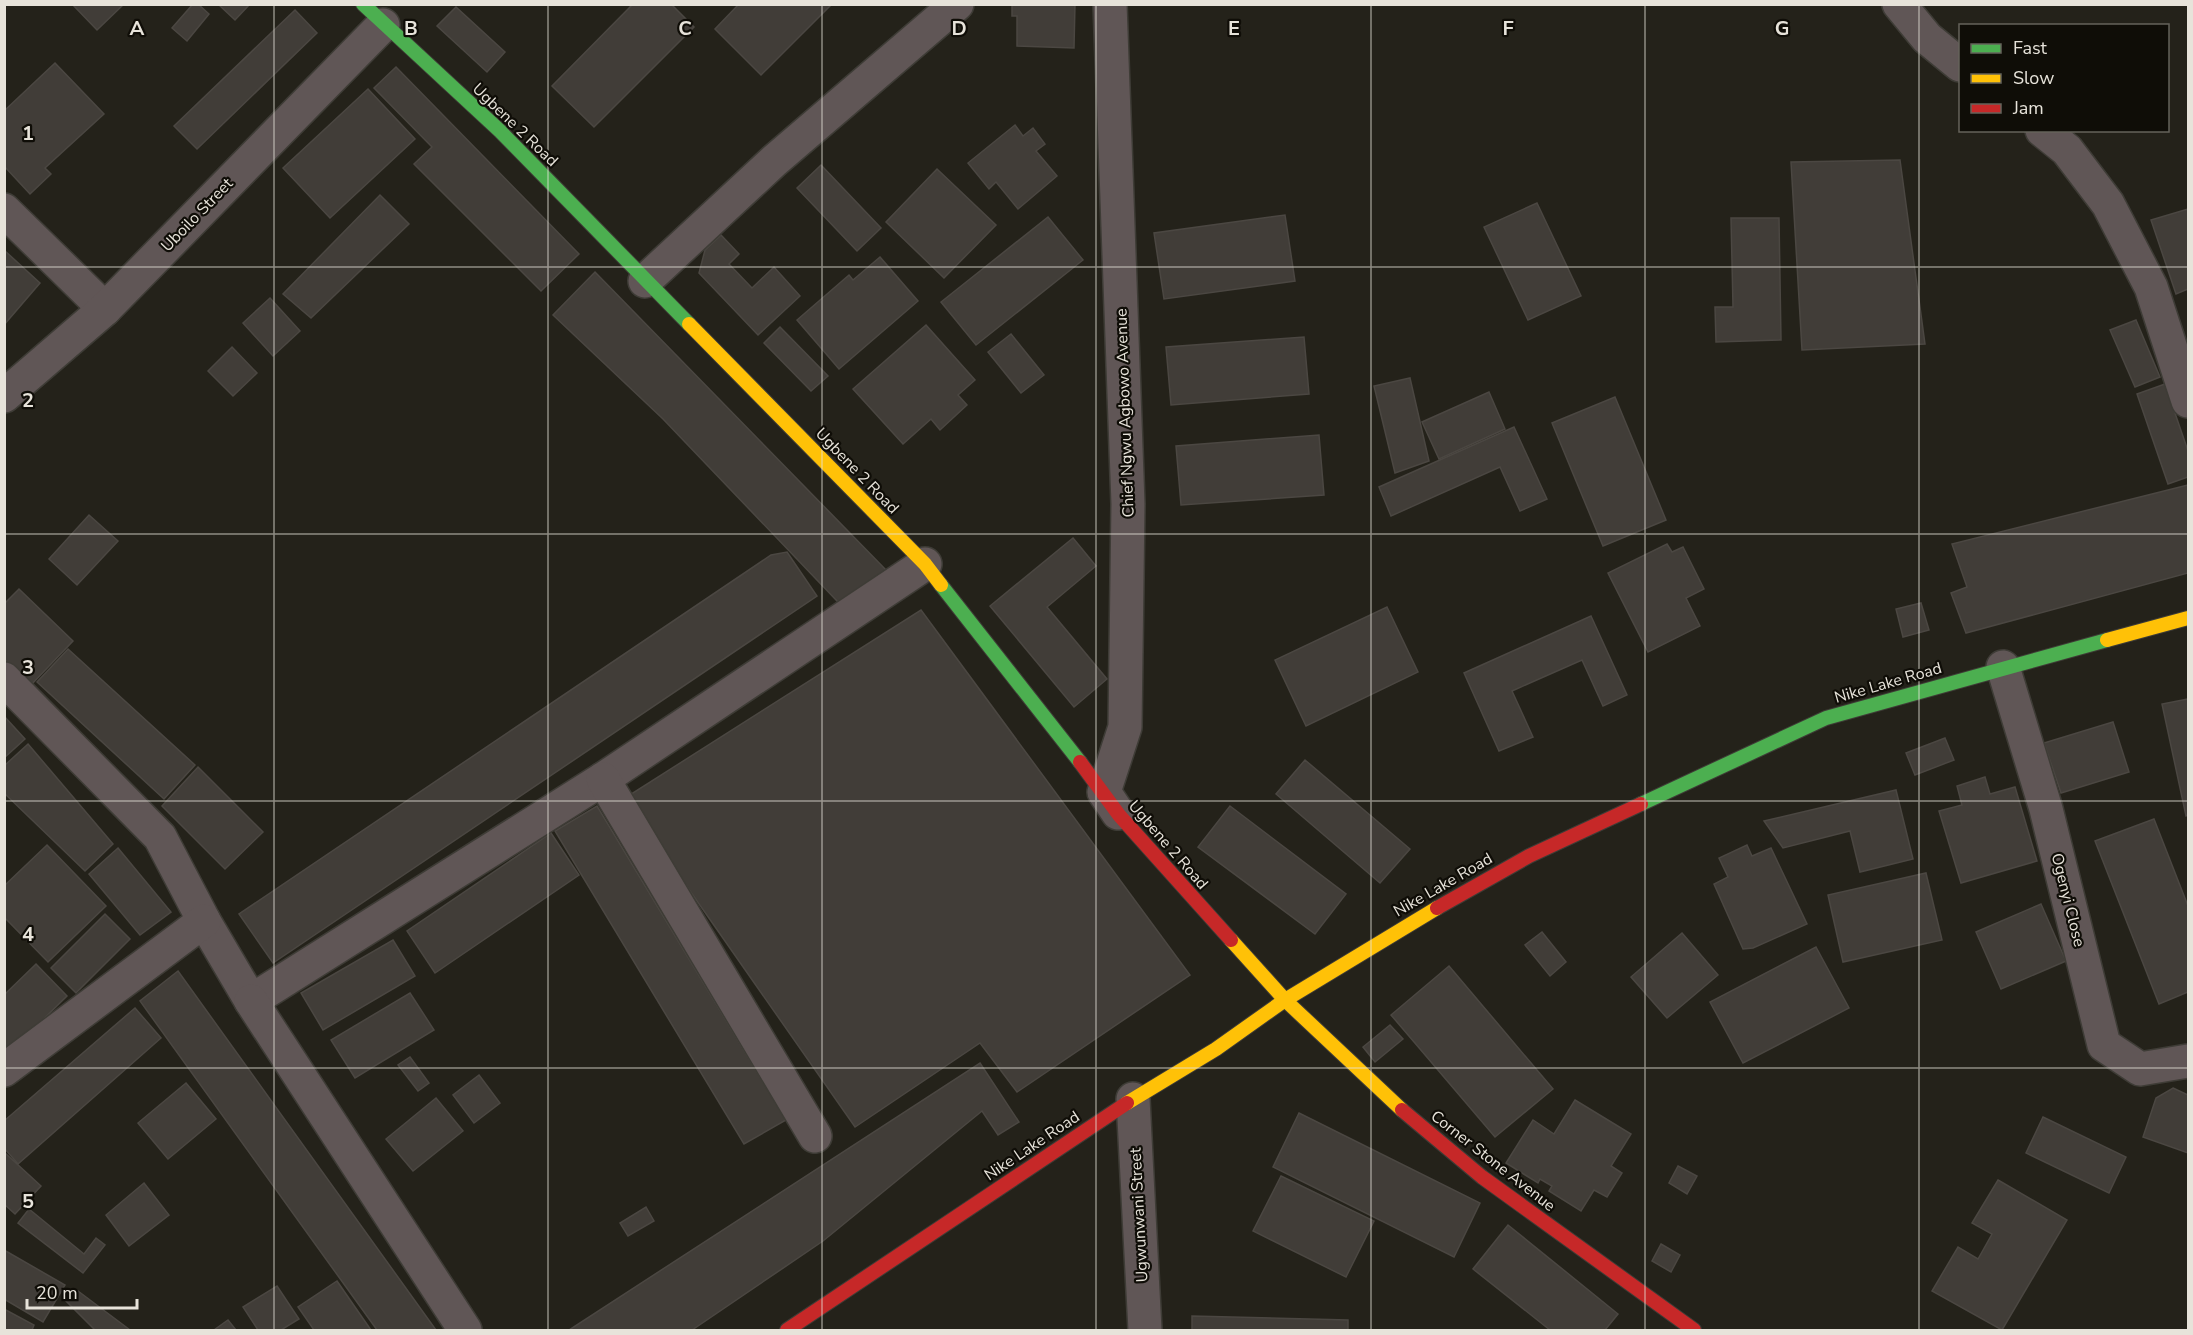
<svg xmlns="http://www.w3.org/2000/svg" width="2193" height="1335" font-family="'Nunito Sans',sans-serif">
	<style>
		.building { fill: #413d38; stroke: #4b4742; stroke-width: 1.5 }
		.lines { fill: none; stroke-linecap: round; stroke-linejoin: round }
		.street-casing { stroke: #3e3c36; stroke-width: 36 }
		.fast-casing { stroke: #3e3c36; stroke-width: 16 }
		.slow-casing { stroke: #3e3c36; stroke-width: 16 }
		.jam-casing { stroke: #3e3c36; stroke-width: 16 }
		.street { stroke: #605656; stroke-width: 33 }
		.fast { stroke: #4caf50; stroke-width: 14 }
		.slow { stroke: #ffc107; stroke-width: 14 }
		.jam { stroke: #c62828; stroke-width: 14 }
		.grid { fill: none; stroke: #e7e3da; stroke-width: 1.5; stroke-opacity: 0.55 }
		.labels { text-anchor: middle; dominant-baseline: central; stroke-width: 4.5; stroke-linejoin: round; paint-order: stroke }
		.street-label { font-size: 16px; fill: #e7e3da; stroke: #0f0d07 }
		.grid-label { font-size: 20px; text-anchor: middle; font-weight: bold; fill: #e7e3da; stroke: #0f0d07; stroke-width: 4.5; stroke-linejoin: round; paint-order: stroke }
	</style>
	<rect width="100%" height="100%" fill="#24221a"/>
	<!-- building -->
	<g class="building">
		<polygon points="72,4 124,4 97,30"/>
		<polygon points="193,4 198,4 209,14 187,41 172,28"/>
		<polygon points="218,4 250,4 235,20"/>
		<polygon points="633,4 671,4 694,27 594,127 552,86"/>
		<polygon points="739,4 832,4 761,75 715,29"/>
		<polygon points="1012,4 1075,4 1074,48 1017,46 1017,16 1012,16"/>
		<polygon points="456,7 505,52 487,72 437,26"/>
		<polygon points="295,10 317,33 197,149 174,126"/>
		<polygon points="55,63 104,114 45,168 51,174 30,194 4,166 4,111"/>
		<polygon points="396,67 579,254 541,291 414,164 432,147 374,88"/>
		<polygon points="368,89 415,139 330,218 283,168"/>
		<polygon points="1015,125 1023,136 1033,128 1045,144 1036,151 1057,176 1018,209 996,182 989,189 968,163"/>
		<polygon points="1900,160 1925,344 1802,350 1791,162"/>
		<polygon points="821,165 881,228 857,251 797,188"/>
		<polygon points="937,169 996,225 944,278 886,222"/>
		<polygon points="380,195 409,224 311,318 283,294"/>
		<polygon points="1537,203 1581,296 1528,320 1484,227"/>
		<polygon points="2188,209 2188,289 2176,294 2151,220"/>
		<polygon points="1285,215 1295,281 1164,299 1154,233"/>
		<polygon points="1048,217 1083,260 976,345 941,302"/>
		<polygon points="1731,218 1779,218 1781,340 1716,342 1715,307 1733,307"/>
		<polygon points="721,235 739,254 729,264 752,288 774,267 800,296 758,335 699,273 705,250"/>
		<polygon points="4,250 40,283 4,325"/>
		<polygon points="880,257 918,301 839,369 797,320 849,275 853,280"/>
		<polygon points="595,272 889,573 838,602 663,419 553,315"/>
		<polygon points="270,298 300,331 273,356 243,323"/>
		<polygon points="2136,320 2160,377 2135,387 2110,330"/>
		<polygon points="926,325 975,380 958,395 967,405 940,430 931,419 903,444 853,389"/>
		<polygon points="780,327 828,376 811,391 764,343"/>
		<polygon points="1011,334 1044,375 1021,393 988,352"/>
		<polygon points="1304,337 1309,394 1171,405 1166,347"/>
		<polygon points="232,347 257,373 233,396 208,371"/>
		<polygon points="1410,378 1429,461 1395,473 1374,386"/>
		<polygon points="2165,384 2188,451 2188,477 2168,484 2137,394"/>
		<polygon points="1489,392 1505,429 1439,459 1422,422"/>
		<polygon points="1615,397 1666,520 1603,546 1552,423"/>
		<polygon points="1514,427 1547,499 1520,511 1500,467 1391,516 1379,487"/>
		<polygon points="1319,435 1324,495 1181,505 1176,446"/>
		<polygon points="2188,485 2188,573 1966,633 1951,593 1967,587 1952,544"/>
		<polygon points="89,515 118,541 77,585 49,559"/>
		<polygon points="1073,538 1096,566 1047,607 1107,679 1074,707 990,606"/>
		<polygon points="1667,544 1672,552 1683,547 1704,589 1686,598 1700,626 1648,652 1608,573"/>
		<polygon points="787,552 817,596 273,963 239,914 771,555"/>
		<polygon points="19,589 73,641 31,685 4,659 4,604"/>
		<polygon points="1921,603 1929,630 1903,637 1896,609"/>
		<polygon points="1387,607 1418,672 1306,726 1275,660"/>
		<polygon points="921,610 1190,975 1017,1092 980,1043 855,1127 625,798"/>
		<polygon points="1591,616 1627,695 1603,706 1582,660 1512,691 1533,737 1499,751 1464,673"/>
		<polygon points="68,649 195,765 164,799 37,682"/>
		<polygon points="2188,699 2188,815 2186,816 2162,704"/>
		<polygon points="4,716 25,739 4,758"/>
		<polygon points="2113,722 2129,772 2061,793 2044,743"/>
		<polygon points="1945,738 1954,760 1915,775 1906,753"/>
		<polygon points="28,744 113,844 85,871 4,793 4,766"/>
		<polygon points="1305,760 1410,849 1380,883 1276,794"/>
		<polygon points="198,767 263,832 225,869 162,806"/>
		<polygon points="1985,777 1990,794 2015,787 2037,861 1961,883 1939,811 1962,805 1957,786"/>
		<polygon points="1896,790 1913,859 1860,872 1850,831 1783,848 1764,821"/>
		<polygon points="597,806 786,1120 744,1144 555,831"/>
		<polygon points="1230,806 1346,894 1315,934 1198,847"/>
		<polygon points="2154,819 2188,906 2188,992 2159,1004 2095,841"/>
		<polygon points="551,833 579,875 435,973 407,931"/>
		<polygon points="47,845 106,906 48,962 4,917 4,886"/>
		<polygon points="1747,845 1752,856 1771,848 1807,924 1753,948 1743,949 1714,884 1728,877 1719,858"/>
		<polygon points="118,848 171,912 140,935 89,874"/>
		<polygon points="1926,873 1942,940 1843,962 1828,895"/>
		<polygon points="2041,904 2066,961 2001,989 1976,932"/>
		<polygon points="105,914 130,939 76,993 51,968"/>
		<polygon points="1542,932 1566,962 1550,976 1525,945"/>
		<polygon points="1682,933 1718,975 1667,1018 1631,977"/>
		<polygon points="393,940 415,976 323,1030 301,993"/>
		<polygon points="1816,947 1849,1008 1743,1063 1710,1002"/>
		<polygon points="36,964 67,996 4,1058 4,995"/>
		<polygon points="1449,966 1553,1089 1495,1137 1391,1015"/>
		<polygon points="178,971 436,1330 377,1330 140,1001"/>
		<polygon points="410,993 434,1030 355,1078 331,1040"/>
		<polygon points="135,1008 161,1038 18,1164 4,1148 4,1121"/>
		<polygon points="1390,1025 1403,1039 1375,1062 1363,1047"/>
		<polygon points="410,1057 429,1083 418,1091 398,1065"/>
		<polygon points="980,1063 1019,1122 998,1135 982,1111 823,1241 692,1330 569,1330"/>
		<polygon points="479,1075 500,1103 474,1123 453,1095"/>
		<polygon points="186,1083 216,1119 168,1159 138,1123"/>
		<polygon points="2173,1088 2188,1095 2188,1153 2143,1137 2156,1098"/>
		<polygon points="436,1098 463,1131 413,1171 386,1139"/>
		<polygon points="1575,1100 1631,1134 1611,1166 1622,1173 1607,1197 1594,1190 1581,1211 1549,1191 1552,1186 1540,1179 1538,1183 1506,1163 1533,1120 1554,1134"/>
		<polygon points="1299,1113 1480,1203 1454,1257 1273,1167"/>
		<polygon points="2043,1117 2126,1157 2109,1193 2026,1153"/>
		<polygon points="4,1152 41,1186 15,1214 4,1204"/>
		<polygon points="1678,1166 1697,1176 1687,1194 1669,1183"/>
		<polygon points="1281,1176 1374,1221 1346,1277 1253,1231"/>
		<polygon points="1998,1180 2067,1220 2002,1330 1932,1291 1958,1247 1978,1259 1992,1234 1972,1223"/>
		<polygon points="144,1183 169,1215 129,1246 106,1215"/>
		<polygon points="646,1207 654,1221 628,1236 620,1223"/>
		<polygon points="29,1209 84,1254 96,1238 105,1245 83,1273 18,1223"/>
		<polygon points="1508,1225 1618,1314 1605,1330 1550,1330 1473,1269"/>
		<polygon points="1661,1244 1680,1255 1671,1272 1652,1261"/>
		<polygon points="4,1250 65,1285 43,1322 4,1299"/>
		<polygon points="337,1281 371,1330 314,1330 298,1307"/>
		<polygon points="277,1286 299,1319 281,1330 258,1330 243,1307"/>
		<polygon points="78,1291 130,1330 95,1330 66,1301"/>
		<polygon points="4,1309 34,1325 32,1330 4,1330"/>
		<polygon points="1192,1316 1348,1320 1348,1330 1192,1330"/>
		<polygon points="228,1320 236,1330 214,1330"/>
	</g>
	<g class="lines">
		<!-- street casing -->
		<g class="street-casing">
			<g id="street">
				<polyline points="1110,4 1128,504 1125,727 1104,792 1118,813"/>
				<polyline points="1899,4 1927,38 1960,65"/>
				<polyline points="2042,130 2067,150 2108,204 2151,287 2188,401"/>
				<polyline points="4,210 105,309"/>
				<polyline points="645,281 774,161 957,4"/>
				<polyline points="4,396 105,309 383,25"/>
				<polyline points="2003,667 2046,809 2104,1045 2140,1069 2188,1061"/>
				<polyline points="4,679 160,837 204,921 251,1001 603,779 925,564"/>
				<polyline points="603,779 815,1136"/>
				<polyline points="251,1001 465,1330"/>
				<polyline points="4,1070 204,921"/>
				<polyline points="1133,1099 1145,1330"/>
			</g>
		</g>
		<!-- fast casing -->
		<g class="fast-casing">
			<g id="fast">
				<polyline points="363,4 500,131 689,324"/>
				<polyline points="941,585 1080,762"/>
				<polyline points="1641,804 1826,718 2107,640"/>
			</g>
		</g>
		<!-- slow casing -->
		<g class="slow-casing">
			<g id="slow">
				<polyline points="689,324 925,564 941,585"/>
				<polyline points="2107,640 2188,618"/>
				<polyline points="1231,940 1285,1000 1402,1110"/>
				<polyline points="1127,1103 1216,1049 1285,1000 1437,908"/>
			</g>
		</g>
		<!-- jam casing -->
		<g class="jam-casing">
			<g id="jam">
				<polyline points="1080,762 1119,815 1231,940"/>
				<polyline points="1437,908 1529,856 1641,804"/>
				<polyline points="1402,1110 1482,1177 1694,1330"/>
				<polyline points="787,1330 1127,1103"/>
			</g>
		</g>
		<!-- street -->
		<use href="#street" class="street"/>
		<!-- fast -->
		<use href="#fast" class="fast"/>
		<!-- slow -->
		<use href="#slow" class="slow"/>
		<!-- jam -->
		<use href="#jam" class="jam"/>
	</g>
	<!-- grid -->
	<path class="grid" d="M274,4V1330M548,4V1330M822,4V1330M1096,4V1330M1371,4V1330M1645,4V1330M1919,4V1330M4,267H2188M4,534H2188M4,801H2188M4,1068H2188"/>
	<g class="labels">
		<!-- street labels -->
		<g class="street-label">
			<text transform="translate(515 125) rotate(44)">Ugbene 2 Road</text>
			<text transform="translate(197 215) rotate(-46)">Uboilo Street</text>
			<text transform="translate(1125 413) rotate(-92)">Chief Ngwu Agbowo Avenue</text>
			<text transform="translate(857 471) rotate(46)">Ugbene 2 Road</text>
			<text transform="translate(1888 683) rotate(-16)">Nike Lake Road</text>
			<text transform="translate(1168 845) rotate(49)">Ugbene 2 Road</text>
			<text transform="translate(1443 885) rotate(-30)">Nike Lake Road</text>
			<text transform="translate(2068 900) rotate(76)">Ogenyi Close</text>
			<text transform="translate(1032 1146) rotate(-34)">Nike Lake Road</text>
			<text transform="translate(1493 1161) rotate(38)">Corner Stone Avenue</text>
			<text transform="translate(1139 1215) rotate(-93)">Ugwunwani Street</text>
		</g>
	</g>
	<g class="grid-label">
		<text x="137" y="35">A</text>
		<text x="411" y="35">B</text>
		<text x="685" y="35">C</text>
		<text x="959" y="35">D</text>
		<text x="1234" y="35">E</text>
		<text x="1508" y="35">F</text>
		<text x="1782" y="35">G</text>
		<text x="28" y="140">1</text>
		<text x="28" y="407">2</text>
		<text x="28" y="674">3</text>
		<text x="28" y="941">4</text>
		<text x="28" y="1208">5</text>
	</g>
	<!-- border -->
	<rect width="2193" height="1335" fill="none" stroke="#e7e3da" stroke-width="12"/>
	<!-- legend -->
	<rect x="1959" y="24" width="210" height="108" fill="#0f0d07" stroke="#65635b" stroke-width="1.5"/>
	<rect x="1971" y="44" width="30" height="9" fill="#4caf50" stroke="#65635b" stroke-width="1.5"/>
	<text x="2013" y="54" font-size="18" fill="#e7e3da">Fast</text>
	<rect x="1971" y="74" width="30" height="9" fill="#ffc107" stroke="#65635b" stroke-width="1.5"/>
	<text x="2013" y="84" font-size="18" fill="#e7e3da">Slow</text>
	<rect x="1971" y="104" width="30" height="9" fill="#c62828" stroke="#65635b" stroke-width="1.5"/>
	<text x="2013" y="114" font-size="18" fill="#e7e3da">Jam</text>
	<!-- scale -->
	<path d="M27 1299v9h110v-9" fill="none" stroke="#e7e3da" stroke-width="3"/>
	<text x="36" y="1299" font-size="18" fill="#e7e3da" stroke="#0f0d07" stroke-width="4.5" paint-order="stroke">20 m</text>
</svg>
